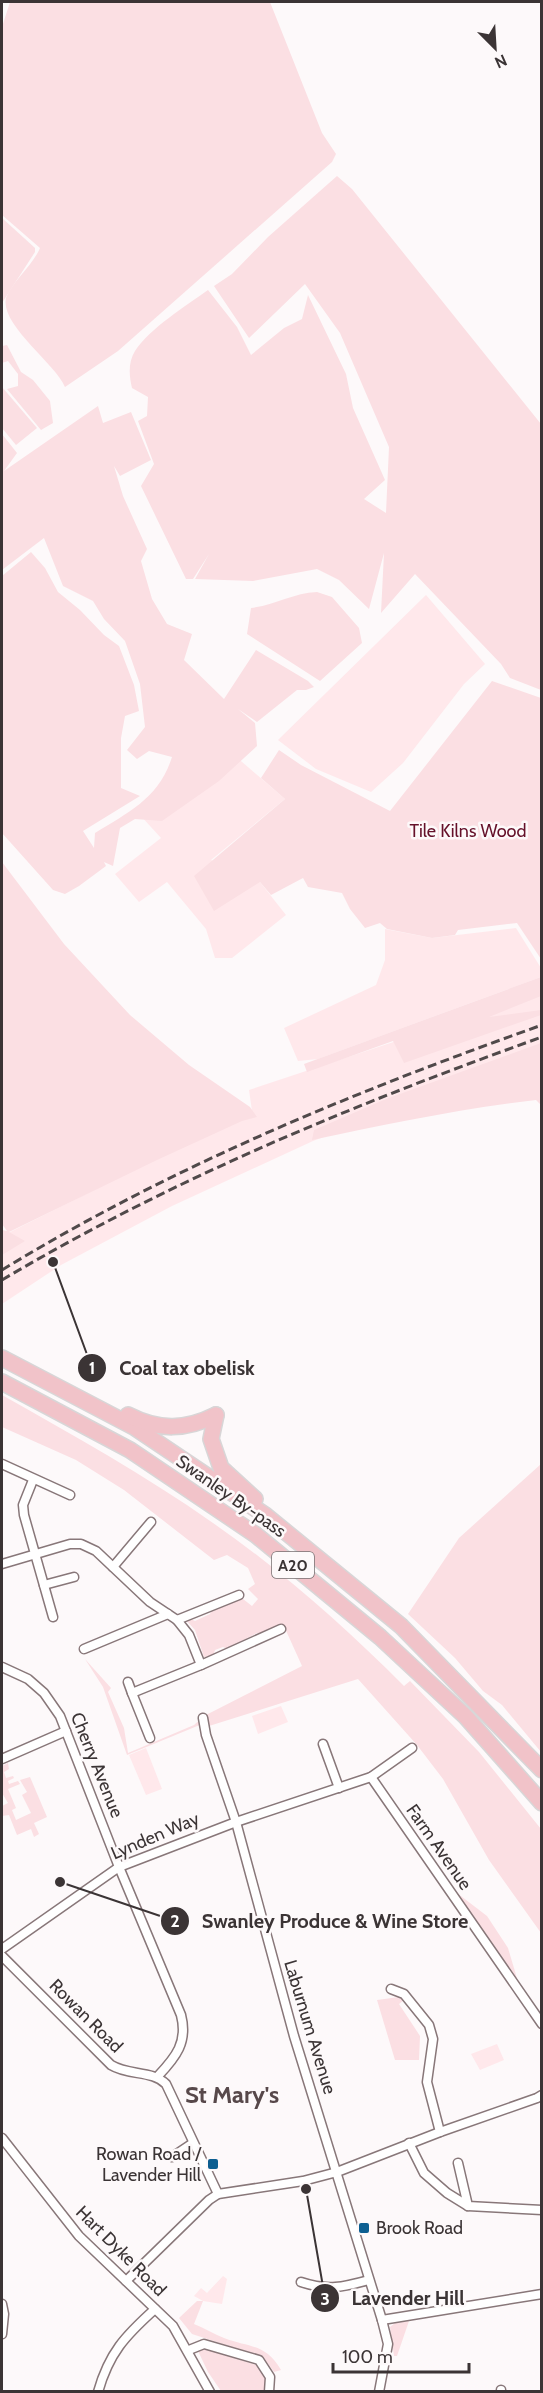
<svg xmlns="http://www.w3.org/2000/svg" width="543" height="2393" font-family="Cabin,sans-serif">
	<style>
		.built { fill: #ffe8eb }
		.green { fill: #fbdfe3 }
		.lines { fill: none; stroke-linecap: round; stroke-linejoin: round }
		.street-casing { stroke: #887779; stroke-width: 11 }
		.highway-casing { stroke: #d8d6d7; stroke-width: 18 }
		.street { stroke: #fff; stroke-width: 8 }
		.highway { stroke: #f1c3c9; stroke-width: 15 }
		.rail { stroke: #50494a; stroke-width: 3; stroke-dasharray: 9 4.5; stroke-linecap: butt }
		.poi-dot { fill: #0d5f91; stroke: #fdf9fa; stroke-width: 2 }
		.labels { text-anchor: middle; dominant-baseline: central; stroke-width: 5; stroke-linejoin: round; paint-order: stroke }
		.shield { fill: #fdf9fa; stroke: #756f70; stroke-width: 1.5 }
		.shield-label { font-size: 16px; font-weight: bold; fill: #3b3435 }
		.park-label { font-size: 18px; fill: #65112a; stroke: #fdf9fa }
		.street-label { font-size: 18px; fill: #3b3435; stroke: #fdf9fa }
		.poi-label { font-size: 18px; fill: #3b3435; stroke: #fdf9fa; text-anchor: end }
		.district-label { font-size: 24px; font-weight: bold; fill: #57484a; stroke: #fdf9fa }
		.leader { fill: none; stroke: #3b3435; stroke-width: 2 }
		.callout-dot { fill: #3b3435; stroke: #fdf9fa; stroke-width: 2 }
		.mark-label { font-size: 18px; text-anchor: middle; font-weight: bold; fill: #fff }
		.callout-label { font-size: 20px; text-anchor: middle; font-weight: bold; fill: #3b3435; stroke: #fdf9fa; stroke-width: 5; stroke-linejoin: round; paint-order: stroke }
	</style>
	<rect width="100%" height="100%" fill="#fdf9fa"/>
	<!-- built -->
	<g class="built">
		<polygon points="426,595 485,664 464,684 403,763 371,792 316,769 278,740"/>
		<polygon points="234,755 285,799 211,860 260,882 286,915 232,958 215,958 206,929 167,882 139,902 115,874 161,838 140,815"/>
		<polygon points="516,928 541,968 541,977 318,1059 298,1061 284,1028 376,985 385,960 385,929 432,938"/>
		<polygon points="541,993 541,1056 313,1141 172,1206 61,1265 2,1304 2,1236 252,1111 249,1090"/>
		<polygon points="281,1706 288,1722 258,1734 252,1716"/>
		<polygon points="146,1748 162,1789 146,1795 129,1755"/>
		<polygon points="497,2044 504,2060 480,2070 471,2054"/>
		<polygon points="223,2276 227,2279 222,2304 203,2301 194,2296 201,2288 207,2293"/>
	</g>
	<!-- green -->
	<g class="green">
		<path d="M10,2H270L322,133L336,154L332,162L118,351L65,387C54,362 0,325 6,298C12,282 33,265 40,248L2,215V27Z"/>
		<path d="M337,176L352,189L541,424V690L510,678L501,664L415,574L381,613L384,553L369,609L339,580L317,569L253,581L195,579L209,554L193,579H186L141,486L154,464L138,421L147,416L148,397L132,388C129,376 128,362 135,351C150,328 186,306 208,290L237,327L251,355L284,328L302,319L308,295L346,374L353,408L385,480L364,499L386,513L389,447L340,333L305,284L249,338L214,286L232,274L268,237Z"/>
		<polygon points="2,218 35,248 35,252 2,303"/>
		<polygon points="7,345 21,372 33,380 50,401 53,423 41,430 7,389 18,386 18,374 8,361 2,363 2,346"/>
		<polygon points="2,387 37,428 16,445 2,428"/>
		<path d="M98,406L103,423L131,412L151,460L120,476L114,466L123,496L147,549L141,561L152,599L167,624L192,634L184,660L224,699L256,650L308,681L314,687L306,690H297L257,722L238,709L255,723L257,746L219,781L162,821L135,819L120,828L113,866L104,862L106,866L79,886L65,894L53,890L2,833V576L31,552L45,568L58,592L80,610L104,635L119,646L134,685L139,711L125,716L121,738V788L140,796L83,831L94,848L95,833C129,812 159,798 172,757L149,751L137,759L127,750L145,727L140,684L125,641L104,619L93,601L63,586L44,538L2,570V434L17,453L4,471Z"/>
		<path d="M317,592L332,597L359,628L362,643L320,681L247,634L251,608C276,605 293,593 317,592Z"/>
		<polygon points="492,681 541,698 541,959 517,923 458,930 455,935 432,938 387,929 380,923 365,928 350,909 342,893 308,887 303,878 271,895 260,882 214,911 194,876 285,799 261,778 279,750 301,765 390,811"/>
		<polygon points="2,862 64,944 130,1015 189,1065 250,1107 257,1117 242,1121 157,1160 9,1232 25,1241 2,1255 2,1230 7,1231 2,1224"/>
		<polygon points="541,977 541,996 489,1017 541,1010 541,1015 404,1063 393,1041 307,1072 304,1064"/>
		<path d="M541,1043V1105L536,1100C460,1109 387,1124 312,1140L314,1130L386,1099Z"/>
		<path d="M2,1395C73,1435 145,1475 213,1523C281,1570 345,1627 404,1686L410,1681L479,1752L541,1829V1933L489,1860L443,1779L417,1745L358,1679L209,1726L207,1722L127,1755L103,1687L85,1659L111,1688L108,1692L124,1728L128,1753L194,1725L204,1716L302,1666L283,1624L267,1630L262,1635L257,1633L242,1641L240,1646L228,1649L223,1647L215,1650L213,1656L204,1657L195,1630L186,1620L189,1618L195,1621L210,1614L212,1610L239,1599H243L252,1606L258,1599L248,1589L255,1584L248,1568L227,1555L214,1560L124,1490L76,1460L2,1427Z"/>
		<polygon points="541,1464 541,1752 502,1705 483,1691 455,1658 408,1614 459,1538"/>
		<polygon points="8,1763 9,1769 4,1772 6,1778 13,1776 14,1778 8,1781 9,1784 18,1781 20,1784 8,1789 16,1808 12,1810 16,1820 31,1813 22,1795 27,1792 20,1780 30,1777 47,1817 34,1823 39,1834 34,1837 31,1829 17,1835 9,1815 2,1816 2,1806 8,1803 2,1793 2,1766"/>
		<polygon points="453,1890 487,1916 508,1948 519,1985"/>
		<polygon points="399,1997 404,2000 399,2004 420,2036 419,2060 395,2060 377,2000"/>
		<path d="M197,2301H203L194,2324C204,2328 214,2334 224,2338C250,2348 265,2343 281,2370L274,2372L263,2357L192,2334L179,2318Z"/>
		<polygon points="409,2321 397,2356 394,2356 390,2327 395,2323"/>
		<polygon points="204,2348 256,2365 266,2379 265,2391 221,2391 208,2372 198,2351"/>
	</g>
	<g class="lines">
		<!-- street casing -->
		<g class="street-casing">
			<g id="street">
				<polyline points="2,1464 70,1495"/>
				<polyline points="33,1480 23,1505 24,1515 53,1617"/>
				<polyline points="2,1564 70,1544 81,1544 96,1551 150,1602 177,1620 239,1595"/>
				<polyline points="113,1567 151,1522"/>
				<polyline points="44,1585 74,1577"/>
				<polyline points="177,1620 189,1635 201,1665 281,1629"/>
				<polyline points="84,1649 168,1614"/>
				<path d="M2,1667L28,1679L44,1693L60,1716L119,1867L181,2015C188,2042 176,2057 158,2076"/>
				<polyline points="128,1682 132,1693 201,1665"/>
				<polyline points="132,1693 150,1738"/>
				<polyline points="203,1718 206,1735 236,1822 294,2036 382,2320 388,2344 379,2392"/>
				<polyline points="323,1744 339,1788"/>
				<polyline points="2,1759 66,1731"/>
				<polyline points="371,1777 542,2024"/>
				<polyline points="2,1949 119,1867 236,1822 371,1777 412,1748"/>
				<path d="M2,1956L111,2065C129,2076 152,2070 166,2084L218,2194"/>
				<polyline points="391,1989 404,1994 429,2025 433,2039 427,2082 440,2132"/>
				<polyline points="2,2138 79,2236 173,2326 210,2392"/>
				<polyline points="409,2143 424,2173 447,2193 468,2206"/>
				<polyline points="172,2157 193,2143"/>
				<polyline points="458,2163 468,2206 542,2210"/>
				<polyline points="126,2281 209,2200 218,2194 303,2181 337,2172 440,2132 537,2098 542,2095"/>
				<path d="M301,2282C328,2291 343,2287 369,2280"/>
				<polyline points="2,2304 4,2314 2,2334"/>
				<polyline points="382,2320 542,2294"/>
				<polyline points="189,2350 204,2344 259,2360 270,2377 269,2392"/>
				<path d="M98,2392C109,2353 125,2336 155,2309"/>
				<polyline points="501,2392 501,2390"/>
			</g>
		</g>
		<!-- highway casing -->
		<g class="highway-casing">
			<g id="highway">
				<polyline points="2,1358 134,1427 265,1515 401,1626 542,1770"/>
				<polyline points="2,1382 130,1450 256,1535 380,1637 466,1717 542,1803"/>
				<path d="M128,1415C159,1431 186,1430 216,1415"/>
				<polyline points="216,1415 211,1439 221,1468 255,1499"/>
			</g>
		</g>
		<!-- street -->
		<use href="#street" class="street"/>
		<!-- highway -->
		<use href="#highway" class="highway"/>
		<!-- rail -->
		<g class="rail">
			<path d="M2,1270C172,1166 354,1092 542,1025"/>
			<path d="M2,1280C172,1179 355,1104 542,1037"/>
		</g>
	</g>
	<!-- markers -->
	<g class="poi-dot">
		<rect x="207" y="2158" width="12" height="12" rx="3"/>
		<rect x="358" y="2222" width="12" height="12" rx="3"/>
	</g>
	<g class="labels">
		<!-- shield labels -->
		<rect class="shield" x="272" y="1552" width="42" height="26" rx="4.5"/>
		<g class="shield-label">
			<text x="293" y="1565">A20</text>
		</g>
		<!-- park labels -->
		<g class="park-label">
			<text x="468" y="831">Tile Kilns Wood</text>
		</g>
		<!-- street labels -->
		<g class="street-label">
			<text transform="translate(231 1496) rotate(35)">Swanley By-pass</text>
			<text transform="translate(97 1765) rotate(68)">Cherry Avenue</text>
			<text transform="translate(155 1836) rotate(-23)">Lynden Way</text>
			<text transform="translate(439 1847) rotate(55)">Farm Avenue</text>
			<text transform="translate(86 2016) rotate(45)">Rowan Road</text>
			<text transform="translate(310 2027) rotate(73)">Laburnum Avenue</text>
			<text transform="translate(121 2251) rotate(45)">Hart Dyke Road</text>
		</g>
		<!-- poi labels -->
		<g class="poi-label">
			<text x="201" y="2154">Rowan Road /<tspan x="201" dy="21">Lavender Hill</tspan></text>
			<text x="376" y="2228" text-anchor="start">Brook Road</text>
		</g>
		<!-- district labels -->
		<g class="district-label">
			<text x="232" y="2094">St Mary's</text>
		</g>
	</g>
	<!-- callouts -->
	<path class="leader" d="M53 1262L92 1368M60 1882L175 1921M306 2189L325 2298"/>
	<g class="callout-dot">
		<circle cx="53" cy="1262" r="6"/>
		<circle cx="60" cy="1882" r="6"/>
		<circle cx="306" cy="2189" r="6"/>
		<circle cx="92" cy="1368" r="15"/>
		<circle cx="175" cy="1921" r="15"/>
		<circle cx="325" cy="2298" r="15"/>
	</g>
	<g class="mark-label">
		<text x="92" y="1374">1</text>
		<text x="175" y="1927">2</text>
		<text x="325" y="2305">3</text>
	</g>
	<g class="callout-label">
		<text x="187" y="1375">Coal tax obelisk</text>
		<text x="335" y="1928">Swanley Produce &amp; Wine Store</text>
		<text x="408" y="2305">Lavender Hill</text>
	</g>
	<!-- border -->
	<rect width="543" height="2393" fill="none" stroke="#3b3435" stroke-width="6"/>
	<!-- north arrow -->
	<g transform="translate(495 48) rotate(156)" stroke="#fdf9fa" stroke-width="4.5" paint-order="stroke">
	<path d="M0-4.5L10 22L0 15L-10 22Z" fill="#3b3435"/>
	<text y="-9" font-size="16" font-weight="bold" text-anchor="middle" fill="#3b3435">N</text>
	</g>
	<!-- scale -->
	<path d="M333 2363v9h136v-9" fill="none" stroke="#3b3435" stroke-width="3"/>
	<text x="342" y="2363" font-size="18" fill="#3b3435" stroke="#fdf9fa" stroke-width="4.5" paint-order="stroke">100 m</text>
</svg>
